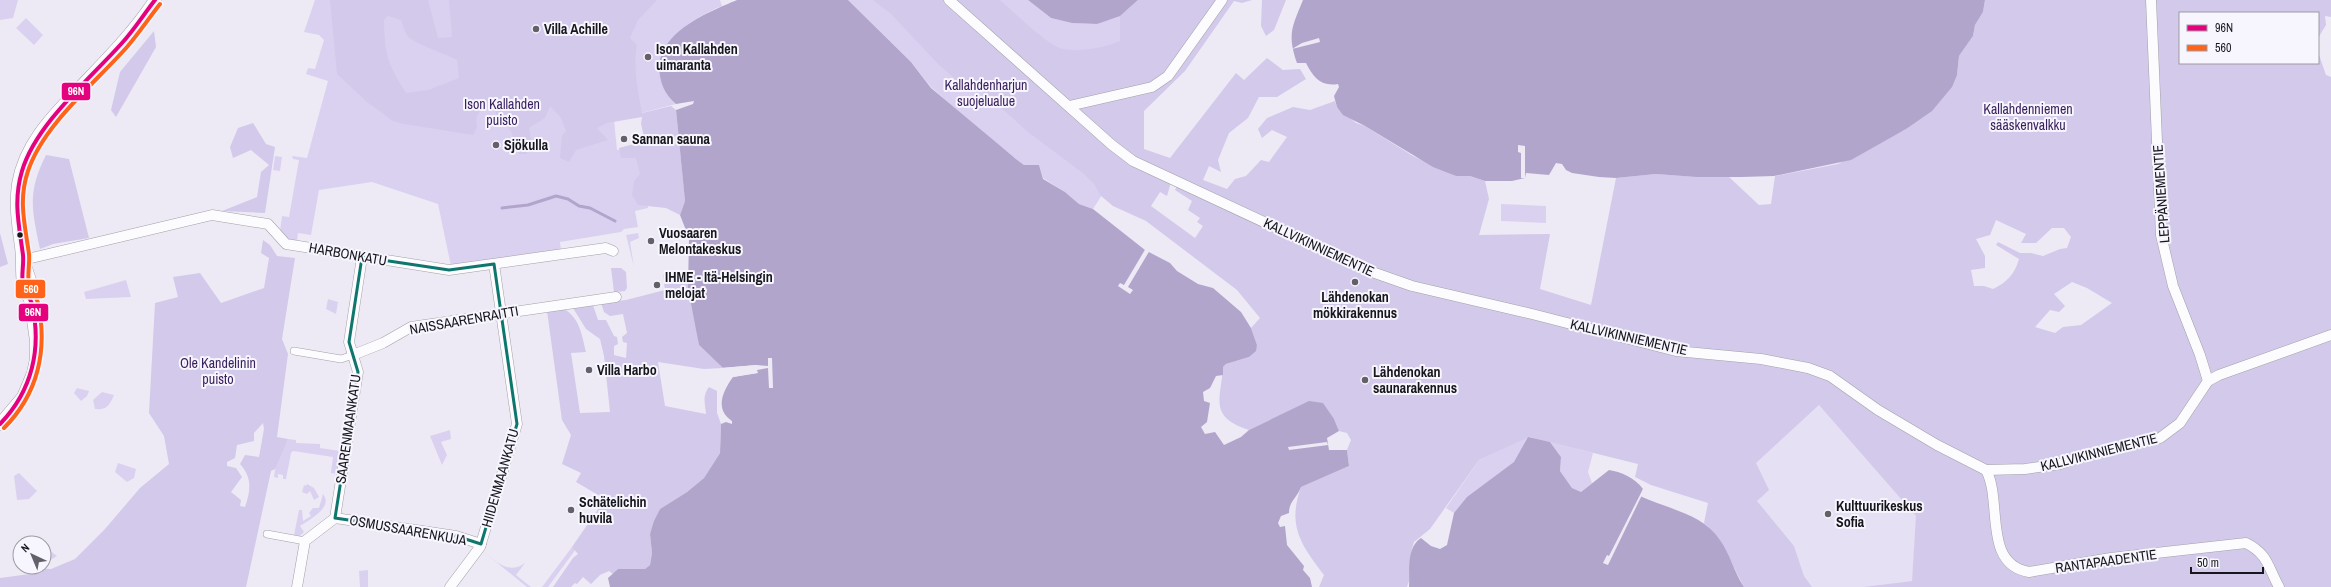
<svg xmlns="http://www.w3.org/2000/svg" width="2331" height="587" font-family="'Archivo Narrow',sans-serif">
	<style>
		.built { fill: #e5e0f3 }
		.green { fill: #dad1f0 }
		.forest { fill: #d3c9eb; fill-rule: evenodd }
		.water { fill: #b2a5cc }
		.pier { fill: #edeaf5 }
		.lines { fill: none; stroke-linecap: round; stroke-linejoin: round }
		.stream { stroke: #b2a5cc; stroke-width: 3 }
		.pedestrian-casing { stroke: #a2a0a7; stroke-width: 8 }
		.minor-casing { stroke: #a2a0a7; stroke-width: 11 }
		.tertiary-casing { stroke: #a2a0a7; stroke-width: 13 }
		.pedestrian { stroke: #fcfcfe; stroke-width: 7 }
		.minor { stroke: #fcfcfe; stroke-width: 10 }
		.tertiary { stroke: #fcfcfe; stroke-width: 12 }
		.bus-1-casing { stroke: #f7f5fd; stroke-width: 7 }
		.bus-2-casing { stroke: #f7f5fd; stroke-width: 7 }
		.bus-1 { stroke: #e5007d; stroke-width: 4 }
		.bus-2 { stroke: #ff6319; stroke-width: 4 }
		.marked { fill: none; stroke: #0f766e; stroke-width: 3; stroke-linejoin: round }
		.poi-dot { fill: #636069; stroke: #f7f5fd; stroke-width: 1.5 }
		.bus-dot { fill: #18161d; stroke: #f7f5fd; stroke-width: 1.5 }
		.labels { text-anchor: middle; dominant-baseline: central; stroke-width: 4; stroke-linejoin: round; paint-order: stroke }
		.poi-label { font-size: 14px; font-weight: bold; fill: #18161d; stroke: #f7f5fd; text-anchor: start }
		.park-label { font-size: 14px; fill: #381f5d; stroke: #f7f5fd }
		.street-label { font-size: 14px; fill: #18161d; stroke: #f7f5fd }
		.line-badge { stroke: #f7f5fd; stroke-width: 1.5 }
		.badge-label { font-size: 11px; text-anchor: middle; font-weight: bold; fill: #fff }
	</style>
	<rect width="100%" height="100%" fill="#edeaf5"/>
	<!-- built -->
	<polygon class="built" points="1819,405 1917,516 1912,581 1863,587 1812,587 1804,576 1794,546 1757,501 1756,463"/>
	<!-- green -->
	<g class="green">
		<polygon points="0,0 18,0 13,18 0,20"/>
		<path d="M315,0H720L722,6C692,18 650,44 662,81C666,91 668,97 676,104L614,120L617,150L645,147L648,208L635,211L638,227L624,229L621,232L560,242L561,250L451,266L438,204L372,182L319,190L311,235L298,233L297,241L287,239L280,231L282,216L289,217L299,160L293,159L292,156L307,158L328,81L306,74L308,68L315,69L324,40L319,35L304,32Z"/>
		<polygon points="848,0 932,0 1121,165 1093,209 1079,204 1065,192 1043,178 1039,165 1024,165 972,124 931,87 911,62"/>
		<polygon points="956,0 1028,0 1051,18 1073,23 1097,24 1126,11 1121,147"/>
		<polygon points="26,18 43,35 34,45 16,28"/>
		<polygon points="275,156 282,157 280,171 273,170"/>
		<polygon points="1501,204 1546,206 1546,223 1501,221"/>
		<polygon points="638,233 639,238 630,242 634,267 626,235"/>
		<polygon points="126,280 131,297 86,299 84,292"/>
		<polygon points="328,299 338,302 336,314 326,309"/>
		<polygon points="77,388 89,391 87,396 81,401 74,393"/>
		<path d="M102,392L114,395C109,406 107,410 95,409L93,400Z"/>
		<polygon points="450,430 451,439 441,442 447,455 442,465 430,436"/>
		<polygon points="1528,437 1545,440 1454,513 1446,508 1479,460"/>
		<polygon points="288,439 296,440 296,443 320,444 320,448 340,451 337,474 331,473 333,457 293,451 291,453 286,479 283,479 283,475 278,474 278,478 274,477 276,463"/>
		<polygon points="1550,442 1593,453 1588,472 1592,483 1581,492 1572,488 1560,471 1561,457"/>
		<polygon points="118,463 136,469 134,478 127,482 115,472"/>
		<polygon points="19,473 37,491 29,499 17,500 14,476"/>
		<polygon points="307,484 314,488 319,497 314,500 310,491 307,494 302,492 304,485 306,486"/>
		<path d="M323,494C334,507 309,520 300,526L304,532L300,536L294,535L299,510H302L303,521L311,516L309,513L313,508H319Z"/>
		<polygon points="44,546 57,556 44,564"/>
		<polygon points="572,547 576,549 548,587 542,587"/>
		<path d="M484,552C497,562 509,575 525,563L516,575L531,587H527Z"/>
		<polygon points="368,570 368,587 360,587 359,571"/>
	</g>
	<!-- forest -->
	<g class="forest">
		<path d="M330,0H428L438,38L452,37L449,0H657L638,20L630,38L637,45C633,68 638,91 642,113L671,106L676,110L685,201L680,215L666,208L638,205L632,195L634,181L640,174L636,158H621L619,148L645,141L641,124L642,117L607,123L597,128L608,140L576,150L569,162L560,158L562,136L566,131L561,118L550,106L545,118L529,128L532,146L526,154H519L511,131L498,117L495,111L486,107C475,115 476,116 477,127L473,135L404,124L393,121L367,102L337,74ZM388,16L401,20C403,25 404,31 407,35C411,43 447,54 457,60L459,78L428,90L406,93C387,62 385,57 384,20Z"/>
		<path d="M873,0H1000C1013,11 1048,46 1063,49C1081,52 1103,48 1120,41V16L1138,0H1252L1242,3L1234,1L1185,71L1144,111V149L1170,158L1236,73L1244,80L1267,58L1283,70L1300,69L1306,79L1277,97H1259L1248,118L1229,133L1218,160L1221,172L1209,166L1203,180L1227,189L1235,179L1246,176L1261,160L1269,162L1287,137L1272,130L1262,138L1258,129L1267,118L1293,107L1310,110L1335,101L1337,107L1356,123L1365,126L1413,156L1456,176H1470L1485,181L1489,199L1479,235L1550,234L1540,289L1591,305L1616,178L1656,174L1696,177H1729L1759,205L1771,204L1775,176L1838,164L1906,129L1957,75L1959,56L1973,36L1975,25L1983,12L1985,0H2331V17L2325,16L2326,25L2318,38V13H2180V63H2318V52L2326,75L2331,77V587H1863L1912,581L1916,516L1819,405L1756,463L1769,490L1757,501L1794,546L1804,576L1812,587H1744L1720,540L1704,523L1708,503L1651,485L1635,477L1638,464L1529,437L1479,460L1430,529L1414,542L1411,552L1410,578L1407,587H1319L1324,575C1301,545 1287,526 1301,487L1349,466L1347,450L1351,440L1347,433L1339,431L1334,419L1279,416L1249,430C1208,417 1221,399 1223,367L1226,364L1249,357L1257,345L1251,328L1260,318L1237,290L1146,221L1113,206L1101,196L1094,184L1084,174L1028,132L982,91L967,89L939,65L891,14ZM1171,182L1178,184L1175,190L1192,201L1188,210L1200,218L1197,222L1203,226L1195,238L1151,206L1160,192L1167,196ZM1996,220L2026,234L2021,243H2036L2052,228H2064L2071,237L2067,248L2060,249L2043,256L2031,253H2020L1998,242L1996,245L2019,259C2015,274 2006,283 1993,289L1984,286H1974L1971,270L1985,268V256L1976,239L1990,235ZM2072,282L2087,288L2112,303L2081,325L2063,327L2055,333L2035,327L2050,310L2059,312L2065,306L2054,294Z"/>
		<polygon points="1262,0 1286,0 1274,30 1266,36 1261,26"/>
		<polygon points="154,31 156,47 116,117 111,110 120,72"/>
		<polygon points="253,123 266,144 275,147 265,213 222,211 257,197 261,172 269,165 251,150 233,158 230,147 238,128"/>
		<path d="M46,155L69,159L89,238L53,244L40,249C32,209 27,193 46,155Z"/>
		<polygon points="0,233 8,264 0,267"/>
		<path d="M263,240L270,245L277,256L295,258L282,339L288,354L277,437L288,439L275,469L271,471L246,587H0V578L30,574L32,568L51,569L75,559L105,529L140,488L169,464L164,436L149,413L155,303L178,297L173,277L200,273L221,303L264,288L269,258L261,253ZM263,423L264,429L259,457L245,455L240,464C252,477 251,490 245,507L240,506L241,500L231,492L242,477L236,468L227,466V462L235,458L237,445L254,441V433Z"/>
		<polygon points="611,268 621,268 626,272 627,288 625,291 614,292"/>
		<path d="M677,270L690,275L699,345L723,368L704,369L658,362L665,406L706,414C705,403 702,396 709,387L717,391V413L721,424L720,453L704,478L687,492L660,509L650,534L652,553L650,565L645,569H618L613,574L609,571L600,575L591,584L583,577L577,584L575,583L571,587H553L573,558L578,554L572,547L605,499L576,482L581,473L562,464L571,435L562,420L547,311L564,309C580,318 582,336 586,352L571,353L580,413L610,412L604,356L600,339L586,329L573,308L593,305L598,320H606L614,336L617,337L618,344L614,346V355L626,358L627,343L623,342L622,337L627,333L623,314L610,316L604,312L601,303L626,300L665,290L663,275L670,271Z"/>
	</g>
	<!-- water -->
	<g class="water">
		<path d="M737,0H848L911,62L931,88L1016,159L1024,165H1039L1043,179L1065,192L1079,204L1093,209L1145,250L1170,263L1177,271L1198,284L1213,288L1241,312L1251,328L1257,345L1256,351L1249,357L1226,364L1223,367V375L1216,376L1210,388L1203,392L1204,401L1210,403L1207,422L1201,427L1205,434L1215,432L1224,445L1241,437L1249,430L1309,401L1323,403L1334,419L1339,431L1327,438L1329,450H1347L1349,466L1301,487C1297,498 1289,501 1289,513L1281,516L1278,523L1280,527L1285,526L1287,545L1304,566L1303,570L1310,578L1312,587H610L608,578L618,569H645L650,565L652,553L650,534L654,521L660,509L687,492L704,478L720,453L721,424L726,422L732,424V421C714,409 723,391 733,377L757,373L756,365L723,368L699,345L688,288L689,238L680,215L685,201L676,110L693,104L694,101L676,104C667,96 662,88 660,76C653,34 706,13 737,0Z"/>
		<polygon points="1028,0 1138,0 1120,16 1097,24 1072,23 1051,18"/>
		<path d="M1303,0H1985L1983,12L1975,25L1973,36L1959,56L1957,75L1952,87L1932,111L1906,129L1851,160L1774,176L1742,177H1696L1656,174L1616,178L1599,177L1572,173L1566,170L1562,164L1556,163L1549,175L1526,173L1525,178L1512,181H1485L1470,176H1456L1433,167L1365,126L1343,115L1337,107L1334,96L1339,87L1338,84C1321,87 1313,77 1306,63H1297C1287,34 1292,27 1303,0Z"/>
		<path d="M1528,437L1550,442L1561,457L1560,471L1572,488L1581,492L1609,470C1622,472 1635,478 1643,489L1640,496C1667,509 1702,513 1720,540C1730,554 1734,572 1744,587H1409C1410,570 1406,548 1421,538L1431,546L1440,549L1447,545L1454,513L1467,497L1514,462Z"/>
	</g>
	<!-- pier -->
	<g class="pier">
		<polygon points="1319,38 1320,42 1292,49 1302,43"/>
		<polygon points="1518,145 1525,146 1525,178 1521,178 1521,153 1518,152"/>
		<polygon points="1146,248 1150,250 1128,287 1133,290 1130,294 1118,286 1120,283 1124,285"/>
		<polygon points="768,358 772,358 773,388 769,388 768,368 757,370 758,373 733,377 730,376 755,371 755,367 723,370 720,368 757,365 768,366"/>
		<polygon points="1327,442 1328,445 1289,450 1288,447"/>
		<polygon points="1643,489 1644,490 1642,495 1608,565 1603,563 1607,555 1609,556"/>
	</g>
	<g class="lines">
		<!-- stream -->
		<polyline class="stream" points="502,208 528,205 556,196 568,199 579,206 590,208 615,221"/>
		<!-- pedestrian casing -->
		<g class="pedestrian-casing">
			<g id="pedestrian">
				<polyline points="294,351 341,359 353,355"/>
				<polyline points="267,534 305,541"/>
			</g>
		</g>
		<!-- minor casing -->
		<g class="minor-casing">
			<g id="minor">
				<polyline points="949,0 1112,145 1133,161 1326,251 1375,273 1412,286 1532,314 1676,351 1761,359 1808,368 1830,376 1878,410 1937,445 1986,470 2025,469 2060,464 2080,457 2160,438 2180,423 2208,381 2219,375 2331,335"/>
				<polyline points="2151,0 2161,235 2173,286 2200,355 2208,381"/>
				<polyline points="1069,106 1152,87 1168,76 1222,0"/>
				<polyline points="23,260 212,215 268,224 286,244 449,270 606,248 613,251"/>
				<polyline points="353,355 383,343 411,327 616,297"/>
				<path d="M1986,470C2003,501 1982,564 2029,572L2111,558L2246,543C2268,554 2268,567 2279,587"/>
				<polyline points="335,518 456,536 481,544"/>
				<polyline points="297,587 305,541 335,518 358,372 349,342 362,257"/>
				<polyline points="450,587 480,547 517,424 494,264"/>
			</g>
		</g>
		<!-- tertiary casing -->
		<g class="tertiary-casing">
			<g id="tertiary">
				<path d="M30,299C18,284 24,266 21,247C18,225 15,205 18,184C25,140 59,110 88,79C112,54 136,29 155,0"/>
				<polyline points="0,424 23,397 33,373 36,359 36,341 30,299 33,289 24,262"/>
			</g>
		</g>
		<!-- pedestrian -->
		<use href="#pedestrian" class="pedestrian"/>
		<!-- minor -->
		<use href="#minor" class="minor"/>
		<!-- tertiary -->
		<use href="#tertiary" class="tertiary"/>
		<!-- bus-1 casing -->
		<g class="bus-1-casing">
			<path id="bus-1" d="M0,424C32,391 42,349 32,304C30,297 24,292 23,285C21,275 24,265 23,255C19,225 13,201 22,171C36,124 89,80 122,43C134,30 144,14 155,0"/>
		</g>
		<!-- bus-2 casing -->
		<g class="bus-2-casing">
			<path id="bus-2" d="M4,428C38,394 48,350 38,303C36,296 30,291 29,284C27,275 30,264 29,254C25,225 18,200 28,171C43,125 95,83 127,47C139,33 149,18 160,4"/>
		</g>
		<!-- bus-1 -->
		<use href="#bus-1" class="bus-1"/>
		<!-- bus-2 -->
		<use href="#bus-2" class="bus-2"/>
	</g>
	<!-- marked area -->
	<path class="marked" d="M362,257L449,270L494,264L517,424L481,544L456,536L335,518L358,372L349,342Z"/>
	<!-- markers -->
	<g class="poi-dot">
		<circle cx="536" cy="29" r="4"/>
		<circle cx="648" cy="57" r="4"/>
		<circle cx="624" cy="139" r="4"/>
		<circle cx="496" cy="145" r="4"/>
		<circle cx="651" cy="241" r="4"/>
		<circle cx="1355" cy="282" r="4"/>
		<circle cx="657" cy="285" r="4"/>
		<circle cx="589" cy="370" r="4"/>
		<circle cx="1365" cy="380" r="4"/>
		<circle cx="571" cy="510" r="4"/>
		<circle cx="1828" cy="514" r="4"/>
	</g>
	<circle class="bus-dot" cx="20" cy="235" r="3.5"/>
	<g class="labels">
		<!-- poi labels -->
		<g class="poi-label">
			<text x="544" y="29">Villa Achille</text>
			<text x="656" y="49">Ison Kallahden<tspan x="656" dy="16">uimaranta</tspan></text>
			<text x="632" y="139">Sannan sauna</text>
			<text x="504" y="145">Sjökulla</text>
			<text x="659" y="233">Vuosaaren<tspan x="659" dy="16">Melontakeskus</tspan></text>
			<text x="665" y="277">IHME - Itä-Helsingin<tspan x="665" dy="16">melojat</tspan></text>
			<text x="1355" y="297" text-anchor="middle">Lähdenokan<tspan x="1355" dy="16">mökkirakennus</tspan></text>
			<text x="597" y="370">Villa Harbo</text>
			<text x="1373" y="372">Lähdenokan<tspan x="1373" dy="16">saunarakennus</tspan></text>
			<text x="579" y="502">Schätelichin<tspan x="579" dy="16">huvila</tspan></text>
			<text x="1836" y="506">Kulttuurikeskus<tspan x="1836" dy="16">Sofia</tspan></text>
		</g>
		<!-- park labels -->
		<g class="park-label">
			<text x="986" y="85">Kallahdenharjun<tspan x="986" dy="16">suojelualue</tspan></text>
			<text x="502" y="104">Ison Kallahden<tspan x="502" dy="16">puisto</tspan></text>
			<text x="2028" y="109">Kallahdenniemen<tspan x="2028" dy="16">sääskenvalkku</tspan></text>
			<text x="218" y="363">Ole Kandelinin<tspan x="218" dy="16">puisto</tspan></text>
		</g>
		<!-- street labels -->
		<g class="street-label">
			<text transform="translate(2161 194) rotate(-94)">LEPPÄNIEMENTIE</text>
			<text transform="translate(1319 247) rotate(25)">KALLVIKINNIEMENTIE</text>
			<text transform="translate(348 254) rotate(10)">HARBONKATU</text>
			<text transform="translate(464 320) rotate(-10)">NAISSAARENRAITTI</text>
			<text transform="translate(1629 337) rotate(13)">KALLVIKINNIEMENTIE</text>
			<text transform="translate(348 429) rotate(-82)">SAARENMAANKATU</text>
			<text transform="translate(2099 452) rotate(-14)">KALLVIKINNIEMENTIE</text>
			<text transform="translate(500 478) rotate(-74)">HIIDENMAANKATU</text>
			<text transform="translate(408 530) rotate(10)">OSMUSSAARENKUJA</text>
			<text transform="translate(2106 561) rotate(-8)">RANTAPAADENTIE</text>
		</g>
	</g>
	<g class="line-badge">
		<rect x="61" y="82" width="30" height="19" rx="4" fill="#e5007d"/>
		<rect x="15" y="279" width="31" height="20" rx="4" fill="#ff6319"/>
		<rect x="18" y="303" width="31" height="19" rx="4" fill="#e5007d"/>
	</g>
	<g class="badge-label">
		<text x="76" y="95">96N</text>
		<text x="31" y="293">560</text>
		<text x="33" y="316">96N</text>
	</g>
	<!-- legend -->
	<rect x="2179" y="12" width="140" height="52" fill="#f7f5fd" stroke="#9e9ca3"/>
	<rect x="2187" y="25" width="20" height="6" fill="#e5007d" stroke="#9e9ca3"/>
	<text x="2215" y="32" font-size="12" fill="#18161d">96N</text>
	<rect x="2187" y="45" width="20" height="6" fill="#ff6319" stroke="#9e9ca3"/>
	<text x="2215" y="52" font-size="12" fill="#18161d">560</text>
	<!-- north arrow -->
	<g transform="translate(32 555) rotate(316)"><circle r="19" fill="#f7f5fd" stroke="#9e9ca3"/>
	<path d="M0-3L7 15L0 10L-7 15Z" fill="#636069"/>
	<text y="-6" font-size="11" font-weight="bold" text-anchor="middle" fill="#18161d">N</text>
	</g>
	<!-- scale -->
	<path d="M2191 567v6h72v-6" fill="none" stroke="#18161d" stroke-width="2"/>
	<text x="2197" y="567" font-size="12" fill="#18161d" stroke="#f7f5fd" stroke-width="3" paint-order="stroke">50 m</text>
</svg>
